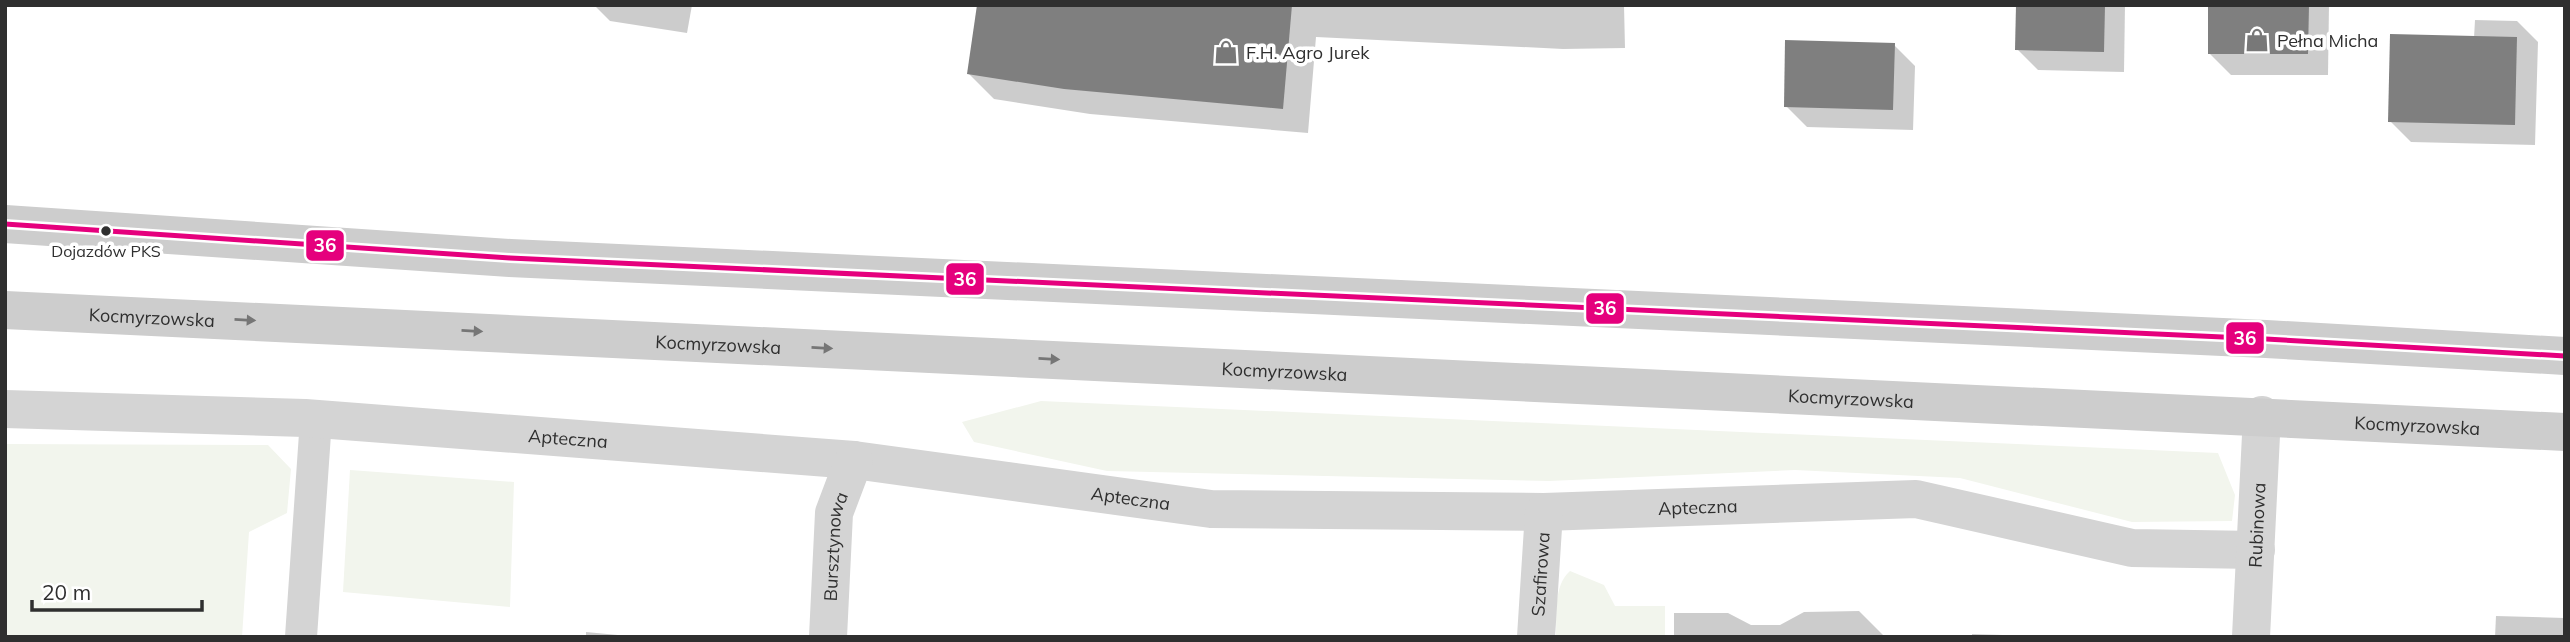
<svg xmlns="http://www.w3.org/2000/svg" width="2570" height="642" font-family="Mulish,sans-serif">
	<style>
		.green { fill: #f2f5ed }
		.shadow { fill: #0003 }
		.building { fill: #7f7f7f }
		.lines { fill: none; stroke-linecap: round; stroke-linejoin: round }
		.lane { stroke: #d4d4d4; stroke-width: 32 }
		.street { stroke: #d4d4d4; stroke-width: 38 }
		.secondary { stroke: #cdcdcd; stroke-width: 38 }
		.bus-1-casing { stroke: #fff; stroke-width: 10 }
		.bus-1 { stroke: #e5007d; stroke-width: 5 }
		.oneway { fill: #767676 }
		.bus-dot { fill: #2f2f2f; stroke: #fff; stroke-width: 2.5 }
		.labels { text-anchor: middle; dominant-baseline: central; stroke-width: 7; stroke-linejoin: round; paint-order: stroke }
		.bus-label { font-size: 16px; fill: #2f2f2f; stroke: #fff }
		.poi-label { font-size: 18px; fill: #2f2f2f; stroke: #fff; text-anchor: start }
		.street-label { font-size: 18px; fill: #2f2f2f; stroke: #fff }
		.line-badge { stroke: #fff; stroke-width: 2.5 }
		.badge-label { font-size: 19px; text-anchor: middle; font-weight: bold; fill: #fff }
	</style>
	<rect width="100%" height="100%" fill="#fff"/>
	<!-- green -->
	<g class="green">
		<polygon points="1041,401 2218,453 2235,495 2232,521 2132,522 1960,478 1795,470 1549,481 1107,471 974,442 962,422"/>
		<polygon points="5,444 268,445 291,469 287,513 249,532 242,637 5,637"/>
		<polygon points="350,470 514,482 510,607 343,592"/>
		<path d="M1570,571L1604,585L1615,606H1665V637H1556C1557,615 1553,586 1570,571Z"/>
	</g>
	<!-- shadow -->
	<g class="shadow">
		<polygon points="594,5 692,5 687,33 610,21"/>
		<polygon points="979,5 1624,5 1625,48 1563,49 1316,37 1308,133 1090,114 994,99 969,74"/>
		<polygon points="2018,5 2125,5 2124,72 2038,70 2017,49"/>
		<polygon points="2209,5 2329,5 2328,75 2231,75 2210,54"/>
		<polygon points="2475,20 2517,21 2538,42 2535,145 2411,142 2390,121 2474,38"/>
		<polygon points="1894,45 1915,66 1913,130 1807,127 1786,106"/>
		<polygon points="1859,611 1885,637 1674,637 1674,613 1728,613 1751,625 1780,625 1804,612"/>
		<polygon points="2496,616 2565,618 2565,637 2495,637"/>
		<polygon points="586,632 639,637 586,637"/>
		<polygon points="1972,634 2065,637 1972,637"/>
	</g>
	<!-- building -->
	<g class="building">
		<polygon points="977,5 1292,5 1283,109 1064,89 967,74"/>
		<polygon points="2016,5 2105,5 2104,52 2015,50"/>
		<polygon points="2208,5 2309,5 2308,54 2208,54"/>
		<polygon points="2390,34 2517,37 2515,125 2388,122"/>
		<polygon points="1785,40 1895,43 1893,110 1784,107"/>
	</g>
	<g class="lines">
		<!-- lane -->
		<polyline class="lane" points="301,637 316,419"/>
		<!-- street -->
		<g class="street">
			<path id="s1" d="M5,409L305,418L854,460L1211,509L1544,512L1916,499L2132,548L2256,550"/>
			<path id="s2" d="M828,637L834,513L854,460"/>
			<path id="s3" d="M1536,637L1544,512"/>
			<path id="s4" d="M2251,637L2262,415"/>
		</g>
		<!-- secondary -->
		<g class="secondary">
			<polyline points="5,224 510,258 2266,339 2565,356"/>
			<path id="s5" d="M5,310L2565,432"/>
		</g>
		<!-- bus-1 casing -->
		<g class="bus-1-casing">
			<polyline id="bus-1" points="5,224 510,258 2266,339 2565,356"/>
		</g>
		<!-- bus-1 -->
		<use href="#bus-1" class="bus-1"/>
	</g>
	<!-- one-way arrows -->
	<defs><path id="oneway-solid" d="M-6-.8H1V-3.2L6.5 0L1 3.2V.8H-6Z" transform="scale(1.75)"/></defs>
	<g class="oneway">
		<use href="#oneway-solid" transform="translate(245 320) rotate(3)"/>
		<use href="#oneway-solid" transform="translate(472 331) rotate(3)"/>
		<use href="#oneway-solid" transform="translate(822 348) rotate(3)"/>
		<use href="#oneway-solid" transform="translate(1049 359) rotate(3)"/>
	</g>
	<!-- icons -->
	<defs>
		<g id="shop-bare" transform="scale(1.89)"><path d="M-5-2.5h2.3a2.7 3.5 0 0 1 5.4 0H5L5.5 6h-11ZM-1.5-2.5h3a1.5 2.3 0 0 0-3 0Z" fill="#787878" stroke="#fff" stroke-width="2.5" paint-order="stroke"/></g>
	</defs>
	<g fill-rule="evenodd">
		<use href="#shop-bare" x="2257" y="40"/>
		<use href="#shop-bare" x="1226" y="52"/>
	</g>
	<!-- markers -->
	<circle class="bus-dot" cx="106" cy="231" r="6"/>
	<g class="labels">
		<!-- bus labels -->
		<g class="bus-label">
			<text x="106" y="251">Dojazdów PKS</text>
		</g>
		<!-- poi labels -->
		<g class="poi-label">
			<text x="2277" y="40">Pełna Micha</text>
			<text x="1246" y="52">F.H. Agro Jurek</text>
		</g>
		<!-- street labels -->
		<g class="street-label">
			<text stroke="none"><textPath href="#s5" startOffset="147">Kocmyrzowska</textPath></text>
			<text stroke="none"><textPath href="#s5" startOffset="714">Kocmyrzowska</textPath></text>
			<text stroke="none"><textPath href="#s5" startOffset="1281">Kocmyrzowska</textPath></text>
			<text stroke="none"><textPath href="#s5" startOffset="1848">Kocmyrzowska</textPath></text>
			<text stroke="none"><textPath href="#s5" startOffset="2415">Kocmyrzowska</textPath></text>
			<text stroke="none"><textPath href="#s1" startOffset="564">Apteczna</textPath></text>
			<text stroke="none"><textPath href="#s1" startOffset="1130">Apteczna</textPath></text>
			<text stroke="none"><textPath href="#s1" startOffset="1698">Apteczna</textPath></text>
			<text stroke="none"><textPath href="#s4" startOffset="112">Rubinowa</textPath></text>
			<text stroke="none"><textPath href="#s2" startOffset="91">Bursztynowa</textPath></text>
			<text stroke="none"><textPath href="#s3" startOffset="63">Szafirowa</textPath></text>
		</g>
	</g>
	<g class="line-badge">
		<rect x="305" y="229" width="40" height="33" rx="7" fill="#e5007d"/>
		<rect x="945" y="262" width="40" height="34" rx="7" fill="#e5007d"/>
		<rect x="1585" y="292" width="40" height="33" rx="7" fill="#e5007d"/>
		<rect x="2225" y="321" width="40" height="34" rx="7" fill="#e5007d"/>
	</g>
	<g class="badge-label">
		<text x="325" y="252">36</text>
		<text x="965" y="286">36</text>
		<text x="1605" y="315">36</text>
		<text x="2245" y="345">36</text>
	</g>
	<!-- border -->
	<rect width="2570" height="642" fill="none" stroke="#2f2f2f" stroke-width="14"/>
	<!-- scale -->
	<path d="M32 600v10h170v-10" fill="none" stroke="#2f2f2f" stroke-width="3.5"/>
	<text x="42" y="600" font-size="21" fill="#2f2f2f" stroke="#ffffff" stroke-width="5" paint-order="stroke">20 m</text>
</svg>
